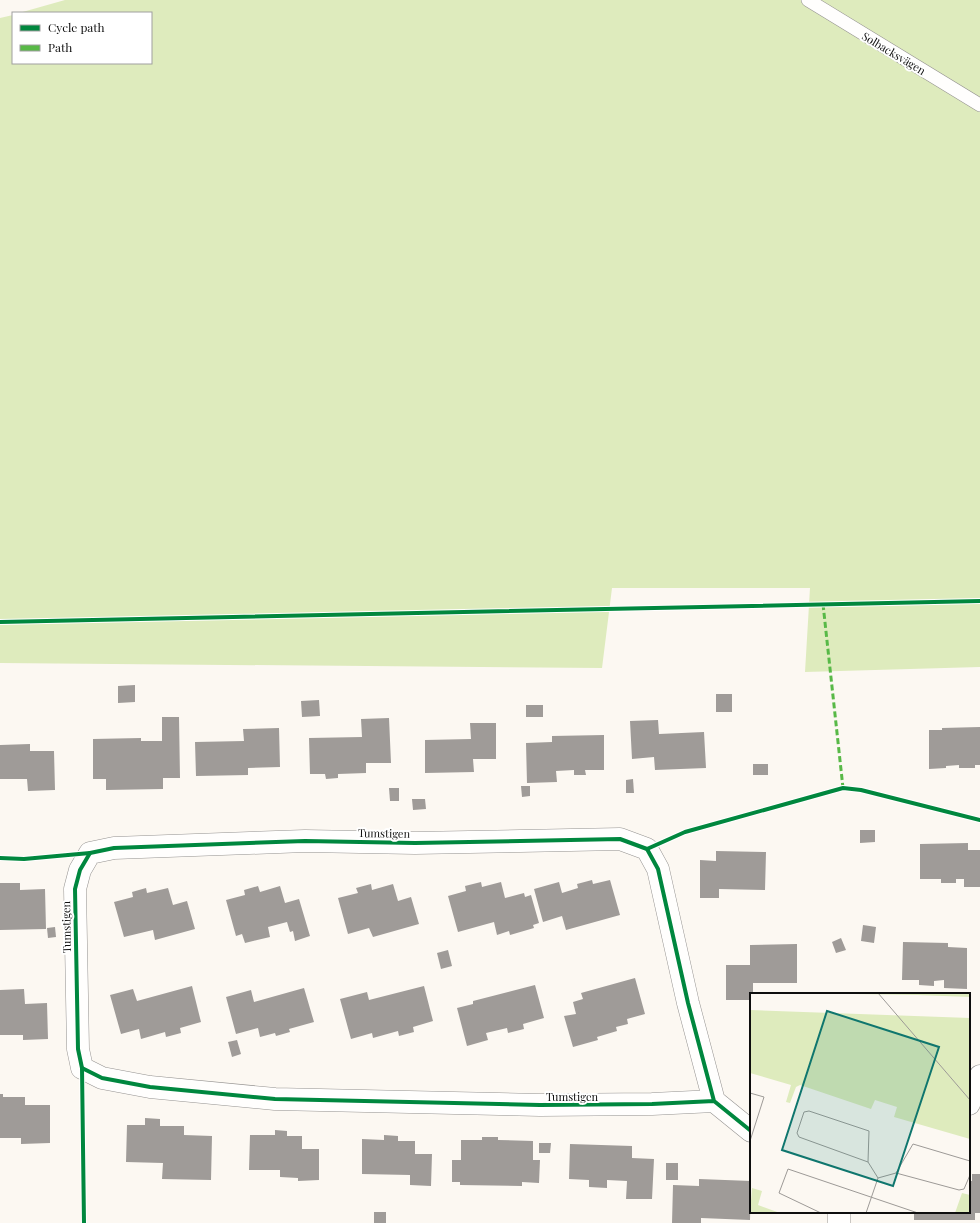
<svg xmlns="http://www.w3.org/2000/svg" width="980" height="1223" font-family="'Playfair Display',serif">
	<style>
		.forest { fill: #deebbd }
		.building { fill: #9f9b98 }
		.lines { fill: none; stroke-linecap: round; stroke-linejoin: round }
		.service-casing { stroke: #959391; stroke-width: 14 }
		.minor-casing { stroke: #959391; stroke-width: 23 }
		.service { stroke: #fffefd; stroke-width: 13 }
		.minor { stroke: #fffefd; stroke-width: 22 }
		.quiet { stroke: #58b947; stroke-width: 3; stroke-dasharray: 6 3; stroke-linecap: butt }
		.cycleway-casing { stroke: #fff; stroke-width: 6 }
		.cycleway { stroke: #00873e; stroke-width: 4 }
		.labels { text-anchor: middle; dominant-baseline: central; stroke-width: 4; stroke-linejoin: round; paint-order: stroke }
		.street-label { font-size: 11px; fill: #0e0e0e; stroke: #fff }
		.inset-road { fill: none; stroke: #9d9a97; stroke-width: 1 }
		.view { fill: #0f766e; fill-opacity: 0.15; stroke: #0f766e; stroke-width: 2 }
		.inset-edge { fill: none; stroke: #0e0e0e; stroke-width: 2 }
	</style>
	<rect width="100%" height="100%" fill="#fcf8f2"/>
	<!-- forest -->
	<polygon class="forest" points="65,0 980,0 980,667 805,672 810,588 612,588 602,668 0,663 0,18 13,15 13,63 151,63 151,13 19,13"/>
	<!-- building -->
	<g class="building">
		<polygon points="135,685 135,702 118,703 118,686"/>
		<rect x="716" y="694" width="16" height="18"/>
		<polygon points="319,700 320,716 302,717 301,701"/>
		<rect x="526" y="705" width="17" height="12"/>
		<polygon points="162,717 179,717 180,778 163,778 163,789 106,790 106,779 93,779 93,739 141,738 141,741 162,741"/>
		<polygon points="389,718 391,763 366,763 366,773 338,774 338,778 326,779 325,774 310,774 309,738 362,737 361,719"/>
		<polygon points="658,720 659,734 704,732 706,768 655,770 654,757 632,759 630,721"/>
		<polygon points="470,723 496,723 496,759 473,759 474,772 425,773 425,740 471,739"/>
		<polygon points="980,727 980,765 975,765 975,768 959,768 959,765 946,766 946,768 929,769 929,730 942,730 942,728"/>
		<polygon points="279,728 280,767 248,768 248,775 196,776 195,742 244,741 243,729"/>
		<polygon points="604,735 604,770 585,770 586,775 574,775 574,770 556,771 557,782 527,783 526,743 552,742 552,736"/>
		<polygon points="30,744 30,751 54,751 55,790 28,791 27,779 0,779 0,745"/>
		<rect x="753" y="764" width="15" height="11"/>
		<polygon points="633,779 634,793 626,793 626,780"/>
		<polygon points="521,786 530,786 530,796 522,797"/>
		<polygon points="389,788 399,788 399,801 390,801"/>
		<polygon points="412,799 425,799 426,809 413,810"/>
		<polygon points="860,830 875,830 875,842 860,843"/>
		<polygon points="968,843 968,850 980,850 980,887 964,887 964,879 956,879 956,883 941,883 941,879 920,879 920,844"/>
		<polygon points="716,851 766,852 765,890 719,889 719,898 700,898 700,860 716,861"/>
		<polygon points="592,880 593,884 610,880 620,915 566,930 562,916 543,922 534,889 559,882 562,893 578,888 577,884"/>
		<polygon points="481,882 482,887 501,882 505,898 524,893 525,897 531,895 539,923 533,925 534,928 510,935 509,931 497,935 494,922 458,932 448,896 466,891 465,886"/>
		<polygon points="0,883 20,883 20,890 45,889 46,929 0,930"/>
		<polygon points="371,884 372,890 393,884 398,901 411,897 419,924 373,937 369,928 348,934 338,898 358,893 356,888"/>
		<polygon points="258,886 260,892 280,886 285,903 299,899 310,936 295,941 293,931 290,932 287,922 268,927 270,937 245,943 242,934 236,936 226,900 245,895 244,890"/>
		<polygon points="146,888 147,893 168,888 173,905 187,901 195,929 155,940 153,930 124,937 114,902 133,897 132,892"/>
		<polygon points="863,925 876,927 874,943 861,941"/>
		<polygon points="55,927 56,937 48,938 47,928"/>
		<polygon points="841,938 846,950 836,953 832,942"/>
		<polygon points="903,942 948,943 948,947 967,948 967,989 944,988 944,980 934,981 934,986 919,985 919,980 902,980"/>
		<polygon points="797,944 797,983 753,983 753,994 751,994 751,1000 726,1000 726,965 750,965 750,945"/>
		<polygon points="448,950 452,966 441,969 437,953"/>
		<polygon points="635,978 645,1014 627,1019 628,1024 616,1027 617,1031 597,1037 598,1040 573,1047 564,1016 576,1014 573,1002 583,999 581,993"/>
		<polygon points="535,985 544,1018 523,1024 524,1029 508,1033 507,1028 486,1033 488,1040 467,1046 457,1008 473,1004 473,1001"/>
		<polygon points="192,986 201,1022 180,1028 181,1033 166,1037 165,1032 141,1039 139,1029 121,1034 110,995 133,989 137,1001"/>
		<polygon points="424,986 433,1021 413,1027 414,1032 399,1036 398,1031 373,1038 372,1033 351,1039 340,999 367,992 369,1000"/>
		<polygon points="304,988 314,1022 289,1029 290,1032 276,1036 275,1033 260,1037 258,1028 236,1034 226,997 251,990 254,1002"/>
		<polygon points="24,989 25,1004 47,1003 48,1039 23,1040 23,1035 0,1035 0,990"/>
		<polygon points="237,1040 241,1054 232,1057 228,1042"/>
		<polygon points="0,1094 3,1094 3,1097 25,1097 25,1105 50,1105 50,1143 21,1144 21,1138 0,1138"/>
		<polygon points="145,1118 160,1119 160,1126 184,1126 184,1135 212,1136 211,1180 162,1179 163,1163 126,1162 127,1125 145,1125"/>
		<polygon points="275,1130 287,1131 287,1136 302,1136 302,1149 319,1149 319,1180 298,1181 298,1178 280,1177 280,1170 249,1170 250,1135 275,1135"/>
		<polygon points="384,1135 398,1136 398,1141 415,1141 415,1154 432,1154 431,1186 410,1185 410,1175 362,1174 362,1139 384,1140"/>
		<polygon points="482,1137 498,1137 498,1140 533,1141 533,1160 540,1160 539,1183 522,1182 522,1186 460,1185 460,1182 452,1182 452,1160 461,1160 461,1140 482,1140"/>
		<polygon points="539,1143 551,1143 550,1153 539,1153"/>
		<polygon points="570,1144 632,1146 632,1158 654,1159 652,1199 626,1199 627,1181 607,1180 607,1188 589,1187 589,1180 569,1179"/>
		<rect x="666" y="1163" width="12" height="17"/>
		<polygon points="972,1174 980,1174 980,1213 975,1213 975,1220 914,1220 914,1212 969,1212 969,1181 972,1181"/>
		<polygon points="699,1179 751,1181 750,1220 701,1218 701,1223 672,1223 673,1185 699,1186"/>
		<rect x="374" y="1212" width="12" height="11"/>
	</g>
	<g class="lines">
		<!-- service casing -->
		<g class="service-casing">
			<polyline id="service" points="808,0 980,105"/>
		</g>
		<!-- minor casing -->
		<g class="minor-casing">
			<g id="minor">
				<polyline points="714,1101 652,1104 540,1105 275,1099 150,1087 102,1078 82,1068 78,1049 75,889 80,870 90,853 114,848 305,841 415,843 620,839 647,849 658,869 688,1003 714,1101 751,1131"/>
				<polyline points="969,1104 980,1076"/>
				<polyline points="839,1223 839,1212"/>
			</g>
		</g>
		<!-- service -->
		<use href="#service" class="service"/>
		<!-- minor -->
		<use href="#minor" class="minor"/>
		<!-- quiet -->
		<polyline class="quiet" points="823,604 843,788"/>
		<!-- cycleway casing -->
		<g class="cycleway-casing">
			<g id="cycleway">
				<polyline points="0,622 980,601"/>
				<polyline points="647,849 685,832 843,788 861,790 980,820"/>
				<polyline points="0,858 24,859 90,853"/>
				<polyline points="82,1068 84,1223"/>
				<polyline points="714,1101 652,1104 540,1105 275,1099 150,1087 102,1078 82,1068 78,1049 75,889 80,870 90,853 114,848 305,841 415,843 620,839 647,849 658,869 688,1003 714,1101 751,1131"/>
			</g>
		</g>
		<!-- cycleway -->
		<use href="#cycleway" class="cycleway"/>
	</g>
	<g class="labels">
		<!-- street labels -->
		<g class="street-label">
			<text transform="translate(894 53) rotate(31)">Solbacksvägen</text>
			<text transform="translate(384 833) rotate(1)">Tumstigen</text>
			<text transform="translate(66 927) rotate(-91)">Tumstigen</text>
			<text x="572" y="1096">Tumstigen</text>
		</g>
	</g>
	<!-- overview -->
	<g transform="translate(750 993)">
		<rect width="220" height="220" fill="#fcf8f2"/>
		<path d="M40,0H220V4L167,2ZM0,17L220,25V146L144,124L147,114L125,107L121,116L50,92L46,94L40,110L36,109L41,92L0,80ZM2,195L12,198L8,212L30,220H0ZM212,200L220,202V220H205Z" fill="#deebbd"/>
		<path class="inset-road" d="M128,0L220,107M0,100L14,104L0,148M118,169L49,144L47,140L54,119L59,118L119,138L118,169L128,185M146,180L209,197L214,196L220,182M128,185L146,180L163,151L220,168M71,220L29,200L38,176L168,220M116,220L128,185"/>
		<path class="view" d="M77,18L189,54L143,193L32,157Z"/>
		<rect width="220" height="220" class="inset-edge"/>
	</g>
	<!-- legend -->
	<rect x="12" y="12" width="140" height="52" fill="#ffffff" stroke="#9f9f9f"/>
	<rect x="20" y="25" width="20" height="6" fill="#00873e" stroke="#9f9f9f"/>
	<text x="48" y="32" font-size="12" fill="#0e0e0e">Cycle path</text>
	<rect x="20" y="45" width="20" height="6" fill="#58b947" stroke="#9f9f9f"/>
	<text x="48" y="52" font-size="12" fill="#0e0e0e">Path</text>
</svg>
